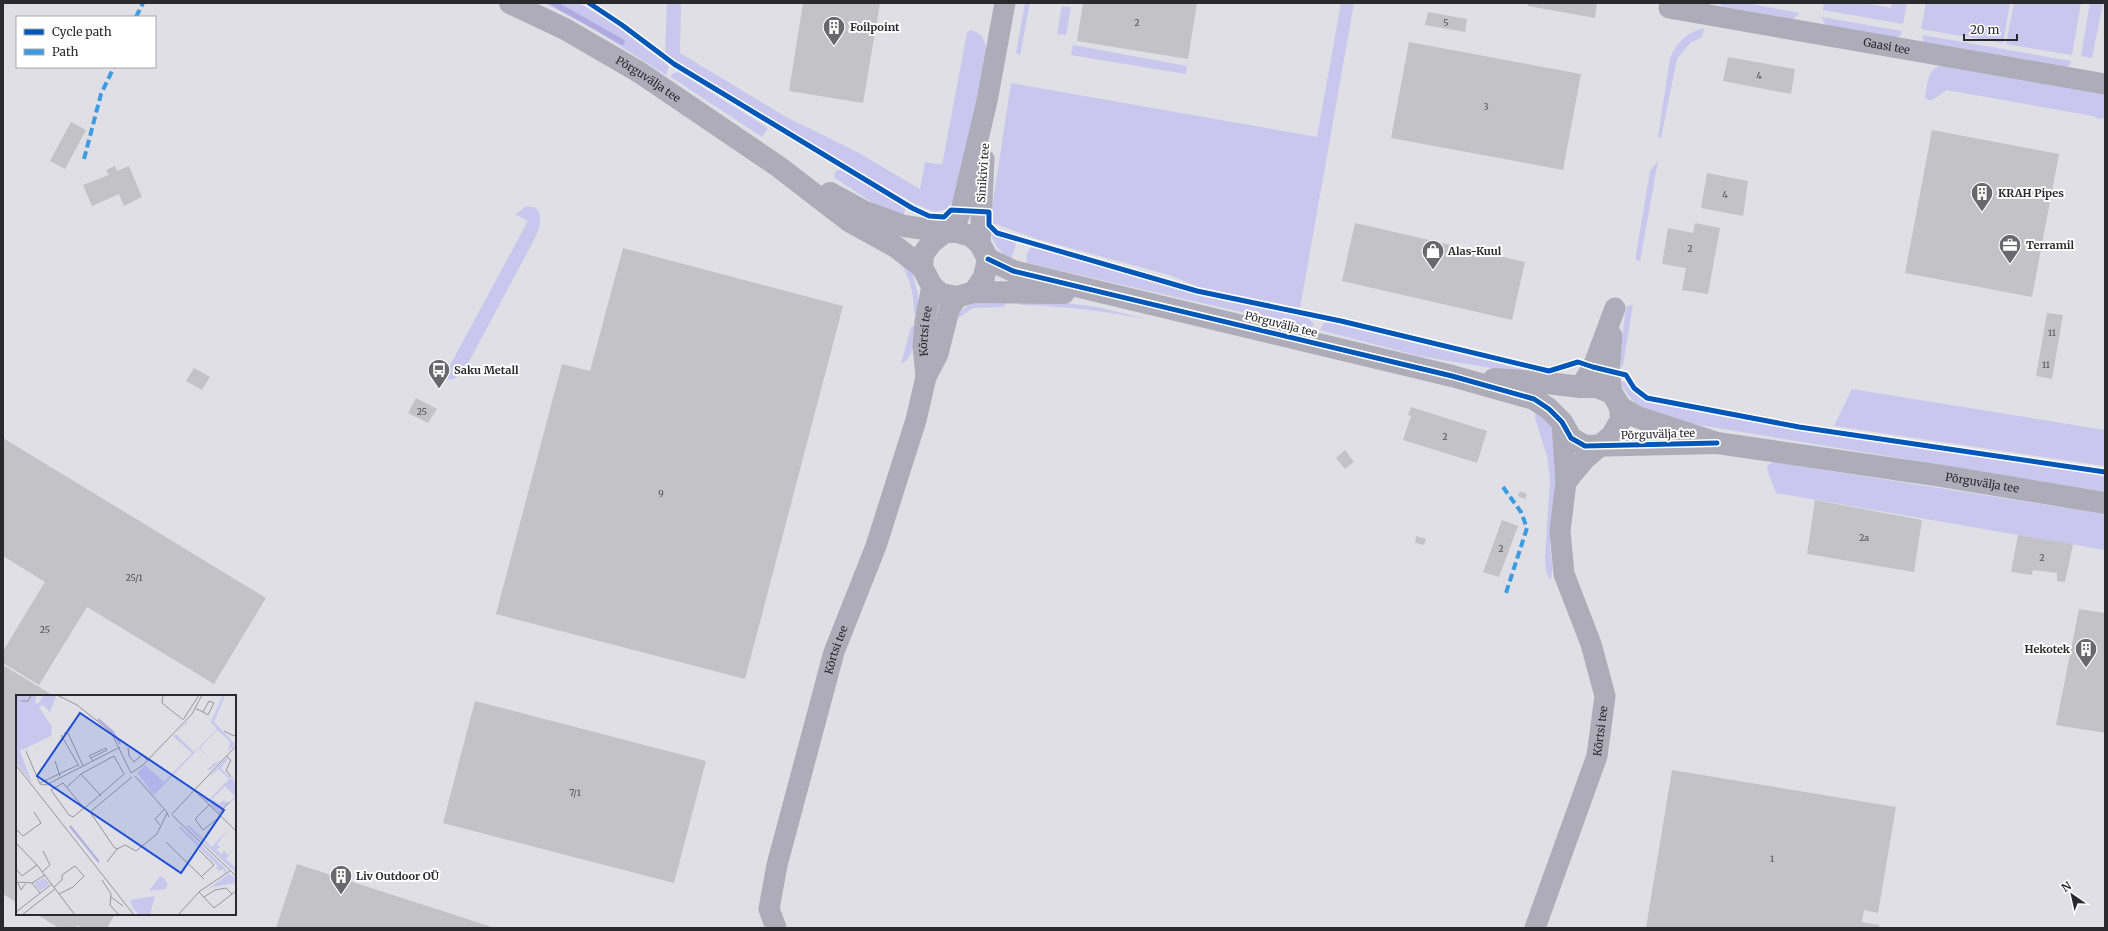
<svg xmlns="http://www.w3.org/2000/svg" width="2108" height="931" font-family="Merriweather,serif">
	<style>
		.green { fill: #cac6ee }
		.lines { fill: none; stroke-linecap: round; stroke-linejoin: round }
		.stream { stroke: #b2abe3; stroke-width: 5.5 }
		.building { fill: #c3c3c7 }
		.minor { stroke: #adacb8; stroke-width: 21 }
		.tertiary { stroke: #adacb8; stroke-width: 22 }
		.quiet { stroke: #3d9ce1; stroke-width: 4; stroke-dasharray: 8 4; stroke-linecap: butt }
		.cycleway-casing { stroke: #fff; stroke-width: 8 }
		.cycleway { stroke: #0057b8; stroke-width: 5 }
		.labels { text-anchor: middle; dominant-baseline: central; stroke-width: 4; stroke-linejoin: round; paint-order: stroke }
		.number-label { font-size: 9px; fill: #505054 }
		.poi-label { font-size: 11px; font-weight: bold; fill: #2a292d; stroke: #fff; text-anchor: start }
		.street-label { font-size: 11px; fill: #2a292d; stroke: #fff }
		.inset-river { fill: none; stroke: #b2abe3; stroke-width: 2 }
		.inset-road { fill: none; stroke: #97969b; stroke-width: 1 }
		.view { fill: #1d4ed8; fill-opacity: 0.15; stroke: #1d4ed8; stroke-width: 2 }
		.inset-edge { fill: none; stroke: #2a292d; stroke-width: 2 }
	</style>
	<rect width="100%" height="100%" fill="#dfdfe5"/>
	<!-- green -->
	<g class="green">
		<polygon points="544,3 579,3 612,23 669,66 666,75 589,26"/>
		<path d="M667,3H681L680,53L786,117L857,152L920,189L925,162L942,165L967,33L970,30C980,32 985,38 986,48L959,203L957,205L950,204L947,209L935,212L915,204L793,133L665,54Z"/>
		<polygon points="1025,3 1030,3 1020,55 1016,53"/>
		<polygon points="1341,3 1354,3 1300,308 1199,287 1169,275 1037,239 990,222 1011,83 1317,137"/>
		<polygon points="1715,3 1745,3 1800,13 1793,19 1725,7"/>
		<polygon points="1824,3 1864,3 1891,8 1892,3 1907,3 1903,24 1823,10"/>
		<polygon points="1926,3 2010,3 2003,43 1921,29"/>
		<polygon points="2014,3 2081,3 2072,55 2006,44"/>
		<polygon points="2090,3 2103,3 2092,58 2081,56"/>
		<polygon points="1062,6 1071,7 1066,35 1057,34"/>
		<polygon points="1821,17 1902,31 1901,35 1896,38 1826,25"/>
		<path d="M1704,28L1702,37L1690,43L1677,59L1661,138L1658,137L1670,58C1677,42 1687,32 1704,28Z"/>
		<polygon points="1922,35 2071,61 2070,65 2066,67 1924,42"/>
		<polygon points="1073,45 1187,66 1186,74 1071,55"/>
		<path d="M1943,65L2104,94L2105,118L2100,119L2093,116L1947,90L1932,100H1928L1925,97C1928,83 1927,68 1943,65Z"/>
		<polygon points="678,72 768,128 762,137 671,77 672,74"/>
		<polygon points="1658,161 1640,261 1636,260 1636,255 1650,171"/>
		<polygon points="840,170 906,207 902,219 890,214 835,178 834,176 836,171"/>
		<path d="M527,206L536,208C543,216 540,227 536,236L464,371L454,379L441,380L434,367L435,360L449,367L528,221L515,214Z"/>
		<path d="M990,233L1014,240L1016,245L1011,259C1000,253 995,245 990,233Z"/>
		<polygon points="1034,247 1196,294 1307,317 1314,324 1311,328 1027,263 1026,255 1030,248"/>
		<path d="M896,256L912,271L918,296L920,315L914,313C914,291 909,274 896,256Z"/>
		<path d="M982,300L1007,303L1003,307L973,308L952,322C960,309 968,305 982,300Z"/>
		<path d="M1018,303H1066L1097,307L1147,319C1102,311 1067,306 1021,305Z"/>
		<polygon points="1633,304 1623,366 1618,369 1626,307"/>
		<polygon points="1328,322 1529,371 1534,375 1419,356 1320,330 1323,324"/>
		<path d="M918,324C916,336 914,359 901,364L911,327Z"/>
		<path d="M1620,381L1625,382C1632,392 1641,397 1652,402L1751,422L2105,475V492L1657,418C1642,409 1627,399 1620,381Z"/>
		<polygon points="1852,389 2105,430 2105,466 1834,426"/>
		<path d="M1536,411C1540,415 1549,420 1551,426C1561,458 1552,509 1550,544C1550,555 1555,569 1550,580L1546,571L1545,558L1550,480L1547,456L1535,418Z"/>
		<polygon points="1773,462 2105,514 2105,550 1776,493 1767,469 1768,465"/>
	</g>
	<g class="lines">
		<!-- stream -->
		<polyline class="stream" points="553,3 622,42"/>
	</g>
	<!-- building -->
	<g class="building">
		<polygon points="803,3 880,3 863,103 789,91"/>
		<polygon points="1083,3 1197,3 1188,59 1077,41"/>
		<polygon points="1528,3 1597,3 1595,18 1528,6"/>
		<polygon points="1428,12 1467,19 1465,32 1425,25"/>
		<polygon points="1409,42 1581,74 1563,170 1391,138"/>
		<polygon points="1728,57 1795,69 1791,94 1723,81"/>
		<polygon points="71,122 86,130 65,169 50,161"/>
		<polygon points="1932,130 2059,154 2032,297 1905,273"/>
		<polygon points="115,166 117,171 129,166 142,197 124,206 119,194 92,206 83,185 109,175 106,170"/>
		<polygon points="1707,173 1748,181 1743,216 1701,208"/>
		<polygon points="1355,223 1525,262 1512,320 1342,281"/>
		<polygon points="1695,223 1720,228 1708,294 1682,290 1686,268 1662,264 1668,228 1693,233"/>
		<polygon points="623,248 843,306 745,679 496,614 562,364 590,371"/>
		<polygon points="2047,313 2063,315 2052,379 2036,376"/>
		<polygon points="194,368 210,377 202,390 186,381"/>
		<polygon points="416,398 437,409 428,423 408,413"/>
		<polygon points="1411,407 1487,431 1477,463 1403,440 1411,416 1408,415"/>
		<polygon points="3,438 266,598 214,684 87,607 39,685 3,663 3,651 45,582 3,556"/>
		<polygon points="1345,450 1354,462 1345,469 1336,458"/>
		<polygon points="1520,491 1527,494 1525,499 1518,496"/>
		<polygon points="1815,500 1922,520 1914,572 1807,554"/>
		<polygon points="1502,520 1518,526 1499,577 1483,572"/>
		<polygon points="2018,535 2073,544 2065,582 2057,581 2057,573 2033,570 2032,575 2011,572"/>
		<polygon points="1416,536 1426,539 1424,545 1415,543"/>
		<polygon points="2079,609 2105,613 2105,733 2056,725"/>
		<polygon points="3,665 54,696 17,696 17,903 3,894"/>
		<polygon points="475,701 706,761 674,883 443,823"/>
		<polygon points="1672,770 1896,807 1878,913 1864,910 1862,922 1879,925 1879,928 1646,928"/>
		<polygon points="297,864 495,928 276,928"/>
		<polygon points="36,914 115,914 107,928 82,928 77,925 76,928 59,928"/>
	</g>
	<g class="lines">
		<!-- minor -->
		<g class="minor">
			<path id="s1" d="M1669,8L2105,84"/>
			<polyline points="945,232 957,221 961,211 987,101 1005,3"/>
			<polyline points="980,244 984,159"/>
			<path id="s2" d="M926,377L923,346L925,321L932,286"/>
			<polyline points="1580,387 1593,367 1615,308"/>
			<polyline points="1612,393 1609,371 1612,336"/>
			<polyline points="1566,482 1584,460 1600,446"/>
			<path id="s3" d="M776,928L769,909L777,865L834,652L876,546L916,420L926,377L938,354L949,310L957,297"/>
			<path id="s4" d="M1535,928L1597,756L1605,696L1591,644L1564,574L1560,531L1566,482L1562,422"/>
		</g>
		<!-- tertiary -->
		<g class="tertiary">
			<path id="s5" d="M510,3L565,29L639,72L779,167L849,221L896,247L922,267"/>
			<polyline points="830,193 863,211 904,226 945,232 957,232 971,236 980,244 988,259 984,277 974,292 957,297 941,294 932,286 922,267 923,254 932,242 945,232"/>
			<polyline points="988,259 1013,271 1452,376 1534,399 1549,409 1562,422 1571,438 1585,446 1717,443"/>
			<polyline points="974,292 1064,293"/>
			<polyline points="1494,379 1539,382 1580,387 1597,387 1612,393 1620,407 1621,420 1612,435 1600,446"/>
			<path id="s6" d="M1620,407L1637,417L1717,443L1942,476L2105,503"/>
		</g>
		<!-- quiet -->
		<g class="quiet">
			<polyline points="136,17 143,3"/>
			<polyline points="84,159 101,94 114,67"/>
			<polyline points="1503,487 1521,512 1527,528 1505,596"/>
		</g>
		<!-- cycleway casing -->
		<g class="cycleway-casing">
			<g id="cycleway">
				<polyline points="589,3 622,25 674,64 912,208 929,216 944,217 951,210 989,212 989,225 997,233 1197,291 1341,321 1549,371 1578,362 1593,367 1626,375 1634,388 1647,398 1799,427 2105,472"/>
				<polyline points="988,259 1013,271 1452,376 1534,399 1549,409 1562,422 1571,438 1585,446 1717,443"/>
			</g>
		</g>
		<!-- cycleway -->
		<use href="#cycleway" class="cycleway"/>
	</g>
	<!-- icons -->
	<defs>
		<g id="building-pin" transform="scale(1.15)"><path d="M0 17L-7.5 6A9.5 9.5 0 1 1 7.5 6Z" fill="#69696d" stroke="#fff"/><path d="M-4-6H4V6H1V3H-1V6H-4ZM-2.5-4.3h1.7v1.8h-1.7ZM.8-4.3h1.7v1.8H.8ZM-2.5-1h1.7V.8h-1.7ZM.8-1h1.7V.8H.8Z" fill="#fff"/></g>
		<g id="office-pin" transform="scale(1.15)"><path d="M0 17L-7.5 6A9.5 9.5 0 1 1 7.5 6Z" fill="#69696d" stroke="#fff"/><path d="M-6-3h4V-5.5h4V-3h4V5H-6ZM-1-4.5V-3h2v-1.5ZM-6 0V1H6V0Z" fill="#fff"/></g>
		<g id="shop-pin" transform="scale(1.15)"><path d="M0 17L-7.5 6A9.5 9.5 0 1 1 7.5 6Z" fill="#69696d" stroke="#fff"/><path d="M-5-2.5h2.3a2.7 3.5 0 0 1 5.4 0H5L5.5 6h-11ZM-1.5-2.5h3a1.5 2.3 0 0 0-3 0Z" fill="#fff"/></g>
		<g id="bus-pin" transform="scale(1.15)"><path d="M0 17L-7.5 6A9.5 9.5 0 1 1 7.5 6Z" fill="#69696d" stroke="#fff"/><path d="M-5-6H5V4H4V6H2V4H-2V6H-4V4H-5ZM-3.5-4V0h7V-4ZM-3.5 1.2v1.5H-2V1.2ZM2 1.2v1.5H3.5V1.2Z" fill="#fff"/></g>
	</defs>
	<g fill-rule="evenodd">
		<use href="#building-pin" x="834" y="27"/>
		<use href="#building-pin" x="1982" y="193"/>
		<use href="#office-pin" x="2010" y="245"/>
		<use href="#shop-pin" x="1433" y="251"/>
		<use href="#bus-pin" x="439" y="370"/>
		<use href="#building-pin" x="2086" y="649"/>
		<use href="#building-pin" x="341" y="876"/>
	</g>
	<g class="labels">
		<!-- number labels -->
		<g class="number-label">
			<text x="1137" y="22">2</text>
			<text x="1446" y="22">5</text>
			<text x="1759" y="75">4</text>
			<text x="1486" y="106">3</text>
			<text x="1725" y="194">4</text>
			<text x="1690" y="248">2</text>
			<text x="2052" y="332">11</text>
			<text x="2046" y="364">11</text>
			<text x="422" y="411">25</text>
			<text x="1445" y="436">2</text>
			<text x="661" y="493">9</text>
			<text x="1864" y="537">2a</text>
			<text x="1501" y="548">2</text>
			<text x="2042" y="557">2</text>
			<text x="134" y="577">25/1</text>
			<text x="45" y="629">25</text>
			<text x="575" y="792">7/1</text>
			<text x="1772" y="858">1</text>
		</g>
		<!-- poi labels -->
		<g class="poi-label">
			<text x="850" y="27">Foilpoint</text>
			<text x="1998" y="193">KRAH Pipes</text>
			<text x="2026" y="245">Terramil</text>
			<text x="1448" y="251">Alas-Kuul</text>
			<text x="454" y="370">Saku Metall</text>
			<text x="2070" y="649" text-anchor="end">Hekotek</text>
			<text x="356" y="876">Liv Outdoor OÜ</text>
		</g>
		<!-- street labels -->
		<g class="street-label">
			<text stroke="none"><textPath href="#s1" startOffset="221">Gaasi tee</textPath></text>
			<text stroke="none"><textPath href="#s5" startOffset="158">Põrguvälja tee</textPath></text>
			<text transform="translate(983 173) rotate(-86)">Sinikivi tee</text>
			<text transform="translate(1281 324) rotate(14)">Põrguvälja tee</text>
			<text stroke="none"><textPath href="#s2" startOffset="46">Kõrtsi tee</textPath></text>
			<text transform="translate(1658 434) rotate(-2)">Põrguvälja tee</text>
			<text stroke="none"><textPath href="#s6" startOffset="372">Põrguvälja tee</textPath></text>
			<text stroke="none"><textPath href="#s3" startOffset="288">Kõrtsi tee</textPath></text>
			<text stroke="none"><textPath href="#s4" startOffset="208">Kõrtsi tee</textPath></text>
		</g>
	</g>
	<!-- overview -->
	<g transform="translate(16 695)">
		<rect width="220" height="220" fill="#dfdfe5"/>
		<path d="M0,0H20L19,9L24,7L27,0L40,1L34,17L27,10L23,12L36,32L35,41L4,56L16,88L0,67ZM207,0H209L198,27L218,48L220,46V50L212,56L214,46L201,35L184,53L199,68L206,65L193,76L192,74L199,68L183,53L138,100L122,83L135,95L121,78L129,70L148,87L176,58L157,41L160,39L178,57L190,45L172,28L161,37L171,27L190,45L201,34L195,27ZM210,63L212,64L205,73L215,84L220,80L217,84L220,88V102L204,118L219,101L209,91L192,108L187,103L193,105L213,84L203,74L192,83ZM198,105L203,109L207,105L211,108L202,117L193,109ZM173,130L196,152L214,132L201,149L204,152L200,155L205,159L208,156L212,160L220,151L210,164L220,173L219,177L170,131ZM164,131L208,172L211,177L206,180L209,177L207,174L204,176L200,173L202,171L163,133ZM213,179L220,183V188L196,192L186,198ZM144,181L149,184L152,190L149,194L133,196ZM28,183L34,189L24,196L18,188ZM139,201L134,220H123L117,213L114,205Z" fill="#cac6ee"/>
		<path class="inset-river" d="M82,24L97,37L104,49M54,131L83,167"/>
		<path class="inset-road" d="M41,0L61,10L95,37L115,78M147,0L146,8L166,24M5,6H12L15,0M180,14L183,15L187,17L192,20L198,8L193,6L187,17M167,25L183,0M208,36L218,41L220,39M48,38H52L67,71M45,40L63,71M112,53L113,61L118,67L126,60L131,65M10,56L24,89L30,90L104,52M210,61L215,65L210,75L215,82M75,63L91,55L90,53L73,61L77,66M39,66L44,81M0,70L118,220M115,78L127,70L176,19L186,0M65,79L85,101M119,81L150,116L153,122M116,82L74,117L98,152L101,154L109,150L120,156L141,139L151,118M24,88L62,70M51,92L65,79L98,61L108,79L70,112L68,113L57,122L53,120L35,95L47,88L68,113M178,95L220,136M193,110L179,124L187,135L205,121M156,119L220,51M202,119L213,107M156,120L220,181M144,130L139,124L149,114M0,134L7,141L25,128L18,117M150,147L188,184M0,148L21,170L59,220M183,155L198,170L186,181M91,167L101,154M0,174L6,181L21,170M26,177L34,170L27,156M86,185L95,199L94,210L103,220M0,187L16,188L29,180M2,188L5,195L9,189M16,188L24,198M38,192L46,185V180L59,171L68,181L57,192L43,199M183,197L198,213L220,196M95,202L107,211M188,202L199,195L210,193L216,199M0,217L36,189M6,220L39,194M162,220L184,196L214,176"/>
		<path class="view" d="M64,18L208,115L165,178L21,81Z"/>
		<rect width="220" height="220" class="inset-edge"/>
	</g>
	<!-- border -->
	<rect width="2108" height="931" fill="none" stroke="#2a292d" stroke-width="8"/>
	<!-- legend -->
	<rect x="16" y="16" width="140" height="52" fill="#ffffff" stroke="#aaa9ab"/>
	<rect x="24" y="29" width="20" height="6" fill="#0057b8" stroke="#aaa9ab"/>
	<text x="52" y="36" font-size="12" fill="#2a292d">Cycle path</text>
	<rect x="24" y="49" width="20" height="6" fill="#3d9ce1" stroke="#aaa9ab"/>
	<text x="52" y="56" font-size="12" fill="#2a292d">Path</text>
	<!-- north arrow -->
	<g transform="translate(2072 895) rotate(326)" stroke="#ffffff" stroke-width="3" paint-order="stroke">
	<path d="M0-3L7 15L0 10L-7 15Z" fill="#2a292d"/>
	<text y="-6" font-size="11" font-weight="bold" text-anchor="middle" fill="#2a292d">N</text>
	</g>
	<!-- scale -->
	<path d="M1964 34v6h53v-6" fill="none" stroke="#2a292d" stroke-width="2"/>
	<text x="1970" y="34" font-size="12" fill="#2a292d" stroke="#ffffff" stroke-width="3" paint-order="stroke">20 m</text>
</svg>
